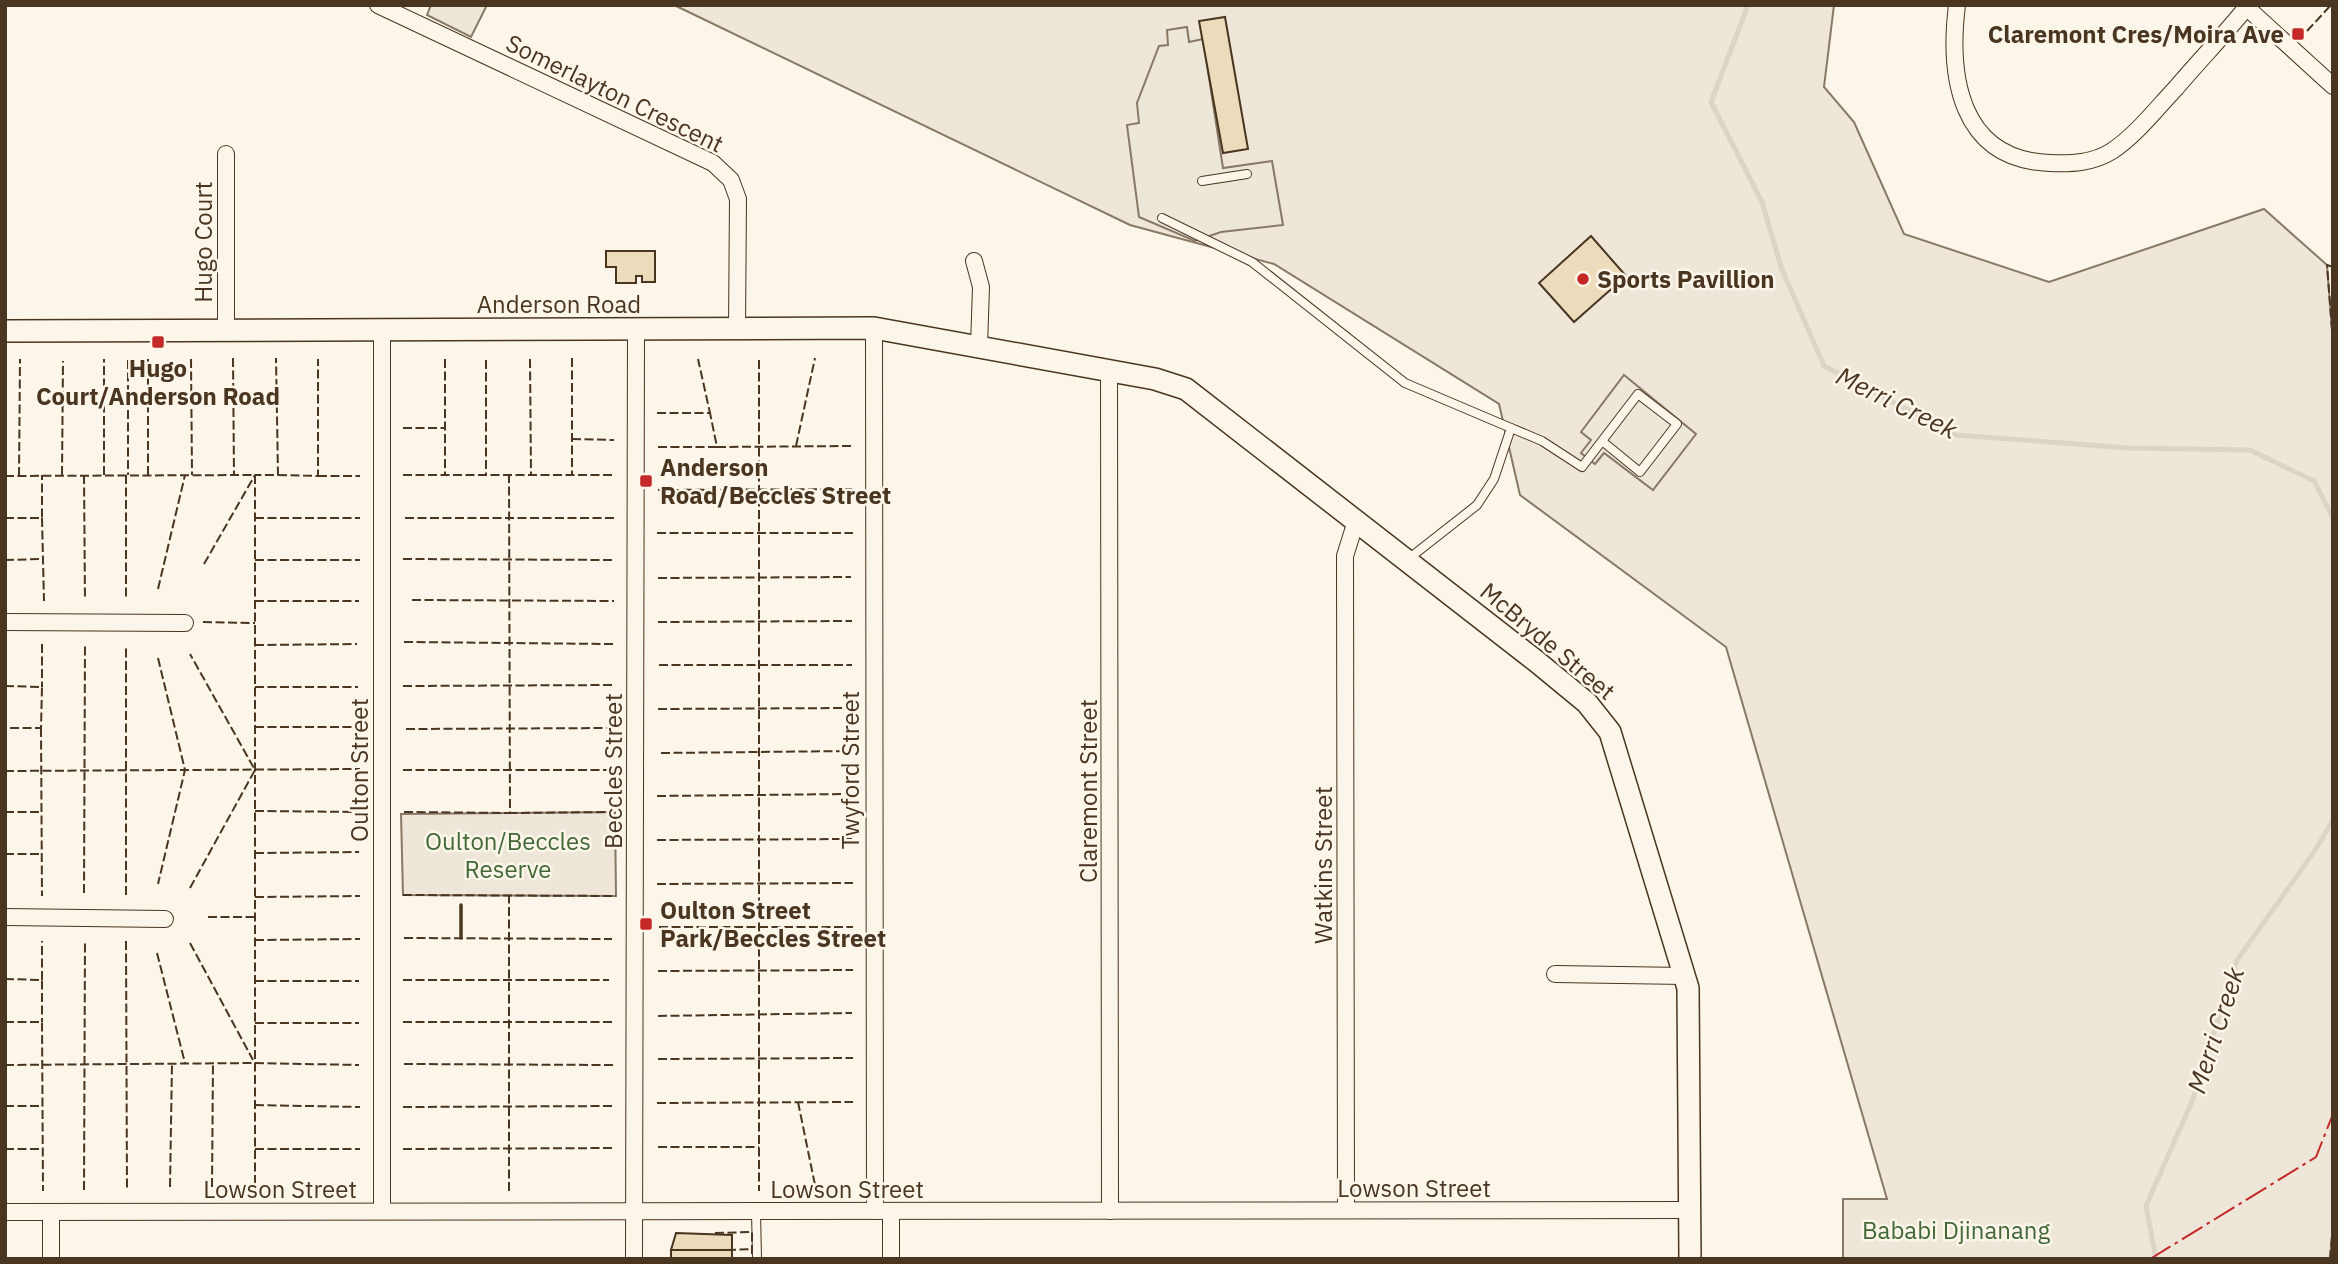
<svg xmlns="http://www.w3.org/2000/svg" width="2338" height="1264" font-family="'IBM Plex Sans',sans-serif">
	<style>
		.green { fill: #ede6d9; stroke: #887966; stroke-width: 2 }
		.parking { fill: #ede7d9; stroke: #887966; stroke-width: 2 }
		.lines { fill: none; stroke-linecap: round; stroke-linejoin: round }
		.stream { stroke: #dcd4c6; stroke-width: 5 }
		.building { fill: #ecdcbc; stroke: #4a3520; stroke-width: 2 }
		.service-casing { stroke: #4a3520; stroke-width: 10 }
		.minor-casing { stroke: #4a3520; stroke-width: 18 }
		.tertiary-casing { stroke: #4a3520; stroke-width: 24 }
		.service { stroke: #fbf6e9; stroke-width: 8 }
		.minor { stroke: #fbf6e9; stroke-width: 16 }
		.tertiary { stroke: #fbf6e9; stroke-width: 21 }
		.fence { stroke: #4a3520; stroke-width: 2; stroke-dasharray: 9 3.5; stroke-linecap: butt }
		.wall { stroke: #4a3520; stroke-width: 3.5 }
		.power { stroke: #c62828; stroke-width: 2; stroke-dasharray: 24 5 3.5 5; stroke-linecap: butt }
		.poi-dot { fill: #c62828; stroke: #fbf6e9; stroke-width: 2.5 }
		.labels { text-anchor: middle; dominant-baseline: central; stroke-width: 5; stroke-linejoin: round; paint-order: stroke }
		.poi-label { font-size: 24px; font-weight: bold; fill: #4a3520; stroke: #fbf6e9; text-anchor: start }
		.street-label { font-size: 24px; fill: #4a3520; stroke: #fbf6e9 }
		.park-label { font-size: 24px; fill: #436837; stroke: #fbf6e9 }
		.water-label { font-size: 26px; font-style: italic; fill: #4a3520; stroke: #fbf6e9 }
	</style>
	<rect width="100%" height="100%" fill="#fbf6e9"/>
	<!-- green -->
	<g class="green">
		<polygon points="431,5 487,5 471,37 427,15"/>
		<polygon points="674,5 1834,5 1824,87 1854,122 1904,234 2049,282 2264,209 2327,265 2333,343 2333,1225 2330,1259 1843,1259 1843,1199 1887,1199 1726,647 1520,495 1499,404 1274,264 1130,225"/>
		<polygon points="615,812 616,896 403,895 401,814"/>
	</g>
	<!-- parking -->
	<g class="parking">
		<polygon points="1187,27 1189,42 1203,39 1223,168 1272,161 1283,225 1221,232 1195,241 1139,217 1127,125 1139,123 1137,103 1159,46 1168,45 1167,30"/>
		<polygon points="1624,375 1696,434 1653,490 1604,453 1595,464 1581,453 1591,440 1581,432"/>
	</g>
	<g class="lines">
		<!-- stream -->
		<g class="stream">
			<polyline points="1748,5 1711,102 1762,202 1781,267 1824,366 1956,435 2129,448 2250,450 2314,481 2333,518"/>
			<polyline points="2156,1259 2146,1206 2193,1099 2237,960 2314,852 2333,820"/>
		</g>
	</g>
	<!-- building -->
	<g class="building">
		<polygon points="1225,17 1248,149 1223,153 1199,21"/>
		<polygon points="1591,236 1626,276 1574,322 1539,283"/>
		<polygon points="606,251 655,251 655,282 642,282 642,276 636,276 636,283 616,283 616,267 606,267"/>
		<polygon points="676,1233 732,1235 732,1250 671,1250"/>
		<rect x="671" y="1250" width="61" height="9"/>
	</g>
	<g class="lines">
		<!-- service casing -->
		<g class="service-casing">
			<g id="service">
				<polyline points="1202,181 1247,174"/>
				<polyline points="1162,218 1252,262 1405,383 1511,428 1494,479 1477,505 1407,560"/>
				<polyline points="1511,428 1542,441 1582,467 1638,394 1677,424 1640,472 1602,441"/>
				<polyline points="756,1211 757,1259"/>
			</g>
		</g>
		<!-- minor casing -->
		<g class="minor-casing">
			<g id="minor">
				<polyline points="378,5 713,163 731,180 738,199 737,329"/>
				<path d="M1957,5C1948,77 1960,160 2050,163C2072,164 2093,163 2112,151C2136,135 2156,109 2176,88C2199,61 2224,35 2246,8"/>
				<polyline points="2244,5 2333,86"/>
				<polyline points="974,261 981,287 979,346"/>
				<polyline points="874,328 875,1211"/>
				<polyline points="226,330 226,154"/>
				<polyline points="382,330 382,1211"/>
				<polyline points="1109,371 1110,1211"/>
				<polyline points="5,622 185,623"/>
				<polyline points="5,917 165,919"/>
				<polyline points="1555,974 1685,976"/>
				<polyline points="1346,1210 1345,556 1356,521"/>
				<polyline points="5,1212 1689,1210"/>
				<polyline points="51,1212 51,1259"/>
				<polyline points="634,1259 636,330"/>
				<polyline points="891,1259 891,1211"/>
			</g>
		</g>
		<!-- tertiary casing -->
		<g class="tertiary-casing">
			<polyline id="tertiary" points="5,331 874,328 1155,379 1186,389 1536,661 1587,703 1610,732 1688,988 1690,1259"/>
		</g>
		<!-- service -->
		<use href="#service" class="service"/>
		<!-- minor -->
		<use href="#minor" class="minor"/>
		<!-- tertiary -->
		<use href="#tertiary" class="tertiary"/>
		<!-- fence -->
		<g class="fence">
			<polyline points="2307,31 2331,5"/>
			<polyline points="2333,267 2327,265 2333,343"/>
			<polyline points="233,358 234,475"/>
			<polyline points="572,358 572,475"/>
			<polyline points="191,359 192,475"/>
			<polyline points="445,359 445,475"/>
			<polyline points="530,359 531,474"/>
			<polyline points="128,360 128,475"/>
			<polyline points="486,360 486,474"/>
			<polyline points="759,360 759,1191"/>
			<polyline points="657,413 710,413 698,359"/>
			<polyline points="403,428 445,428"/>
			<polyline points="572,439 614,440"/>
			<polyline points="796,446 815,358"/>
			<polyline points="658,447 717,447 710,413"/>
			<polyline points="717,447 852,446"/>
			<polyline points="509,474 510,813 615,812"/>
			<polyline points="62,475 63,361"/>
			<polyline points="84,475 85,600"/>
			<polyline points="104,475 104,359"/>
			<polyline points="126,475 126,600"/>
			<polyline points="148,475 148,359"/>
			<polyline points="278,475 318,476 318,359"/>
			<polyline points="403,475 613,475"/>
			<polyline points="5,476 255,475 255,1189"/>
			<polyline points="19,476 20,359"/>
			<polyline points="318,476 360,476"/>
			<polyline points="658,490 852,489"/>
			<polyline points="5,518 42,518 42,475"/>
			<polyline points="42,518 44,601"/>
			<polyline points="255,518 360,518"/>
			<polyline points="405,518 615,518"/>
			<polyline points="657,533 853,533"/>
			<polyline points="403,559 614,560"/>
			<polyline points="5,560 43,559"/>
			<polyline points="255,560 360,560"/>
			<polyline points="204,564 255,475 278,475 276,358"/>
			<polyline points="658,578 851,577"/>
			<polyline points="158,589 185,475"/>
			<polyline points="412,600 614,601"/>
			<polyline points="255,601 359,601"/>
			<polyline points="203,622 255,623"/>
			<polyline points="658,622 852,621"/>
			<polyline points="404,642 613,644"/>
			<polyline points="42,644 42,687"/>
			<polyline points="255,645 357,644"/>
			<polyline points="158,658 185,770 158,884"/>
			<polyline points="659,665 852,665"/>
			<polyline points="5,686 42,687 41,728 5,728"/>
			<polyline points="403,686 614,685"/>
			<polyline points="255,687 358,687"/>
			<polyline points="658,709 851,708"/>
			<polyline points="255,727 359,727"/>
			<polyline points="41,728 42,896"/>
			<polyline points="406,729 615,728"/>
			<polyline points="661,753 853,751"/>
			<polyline points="403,770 614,770"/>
			<polyline points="5,771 360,769"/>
			<polyline points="657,796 852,794"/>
			<polyline points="255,811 359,812"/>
			<polyline points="5,812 42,812"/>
			<polyline points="404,812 510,813"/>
			<polyline points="657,840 852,839"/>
			<polyline points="255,853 359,852"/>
			<polyline points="5,854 42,854"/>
			<polyline points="657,884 853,883"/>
			<polyline points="190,888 255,770 190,654"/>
			<polyline points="84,893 85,646"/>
			<polyline points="126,895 126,645"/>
			<polyline points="403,895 616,896"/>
			<polyline points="255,897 360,896"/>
			<polyline points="208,917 255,917"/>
			<polyline points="659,927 853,927"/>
			<polyline points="404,938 612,939"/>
			<polyline points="255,940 360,939"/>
			<polyline points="126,941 127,1191"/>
			<polyline points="190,943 253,1060"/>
			<polyline points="157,953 185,1063"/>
			<polyline points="658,971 853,970"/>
			<polyline points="5,979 42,980 42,1022"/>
			<polyline points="42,980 42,941"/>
			<polyline points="403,980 609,980"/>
			<polyline points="255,981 359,981"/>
			<polyline points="658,1016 852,1013"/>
			<polyline points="5,1022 42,1022 43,1191"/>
			<polyline points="403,1022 614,1022"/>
			<polyline points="255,1023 359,1023"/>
			<polyline points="658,1059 853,1058"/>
			<polyline points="404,1064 614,1065"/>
			<polyline points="5,1065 255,1063 359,1065"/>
			<polyline points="798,1102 816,1190"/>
			<polyline points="657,1103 853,1102"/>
			<polyline points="255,1105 360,1107"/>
			<polyline points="5,1106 43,1106"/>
			<polyline points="403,1107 614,1106"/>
			<polyline points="658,1147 759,1147"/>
			<polyline points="5,1149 43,1149"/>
			<polyline points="255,1149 360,1149"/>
			<polyline points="403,1149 615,1148"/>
			<polyline points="170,1187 172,1063"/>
			<polyline points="212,1187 213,1063"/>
			<polyline points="84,1190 85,941"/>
			<polyline points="509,1191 509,895"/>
			<polyline points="715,1233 752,1232 752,1259"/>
			<polyline points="727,1250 752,1249"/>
			<polyline points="2330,1259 2333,1225"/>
		</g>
		<!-- wall -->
		<polyline class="wall" points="461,938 461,905"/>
		<!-- power -->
		<polyline class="power" points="2150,1259 2316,1157 2333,1114"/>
	</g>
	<!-- markers -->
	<g class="poi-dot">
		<rect x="2291" y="27" width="14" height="14" rx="3.5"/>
		<circle cx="1583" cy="279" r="7"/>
		<rect x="151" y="335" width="14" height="14" rx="3.5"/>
		<rect x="639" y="474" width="14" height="14" rx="3.5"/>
		<rect x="639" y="917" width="14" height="14" rx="3.5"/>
	</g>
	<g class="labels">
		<!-- poi labels -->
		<g class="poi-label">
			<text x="2284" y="34" text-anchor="end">Claremont Cres/Moira Ave</text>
			<text x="1597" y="279">Sports Pavillion</text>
			<text x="158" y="368" text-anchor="middle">Hugo<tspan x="158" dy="28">Court/Anderson Road</tspan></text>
			<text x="660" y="467">Anderson<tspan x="660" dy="28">Road/Beccles Street</tspan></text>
			<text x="660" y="910">Oulton Street<tspan x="660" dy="28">Park/Beccles Street</tspan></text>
		</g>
		<!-- street labels -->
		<g class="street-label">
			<text transform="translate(615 93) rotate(26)">Somerlayton Crescent</text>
			<text transform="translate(203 242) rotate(-90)">Hugo Court</text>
			<text x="559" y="304">Anderson Road</text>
			<text transform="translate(1548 641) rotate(40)">McBryde Street</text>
			<text transform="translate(359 770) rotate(-90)">Oulton Street</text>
			<text transform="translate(850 770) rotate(-90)">Twyford Street</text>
			<text transform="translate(613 771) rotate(-90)">Beccles Street</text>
			<text transform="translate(1088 791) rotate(-90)">Claremont Street</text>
			<text transform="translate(1323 865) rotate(-90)">Watkins Street</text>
			<text x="1414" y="1188">Lowson Street</text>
			<text x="280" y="1189">Lowson Street</text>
			<text x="847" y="1189">Lowson Street</text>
		</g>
		<!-- park labels -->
		<g class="park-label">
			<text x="508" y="841">Oulton/Beccles<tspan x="508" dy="28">Reserve</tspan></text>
			<text x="1956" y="1230">Bababi Djinanang</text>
		</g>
		<!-- water labels -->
		<g class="water-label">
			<text transform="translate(1897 402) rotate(26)">Merri Creek</text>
			<text transform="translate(2215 1030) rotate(-72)">Merri Creek</text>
		</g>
	</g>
	<!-- border -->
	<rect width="2338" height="1264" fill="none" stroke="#4a3520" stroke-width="14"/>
</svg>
